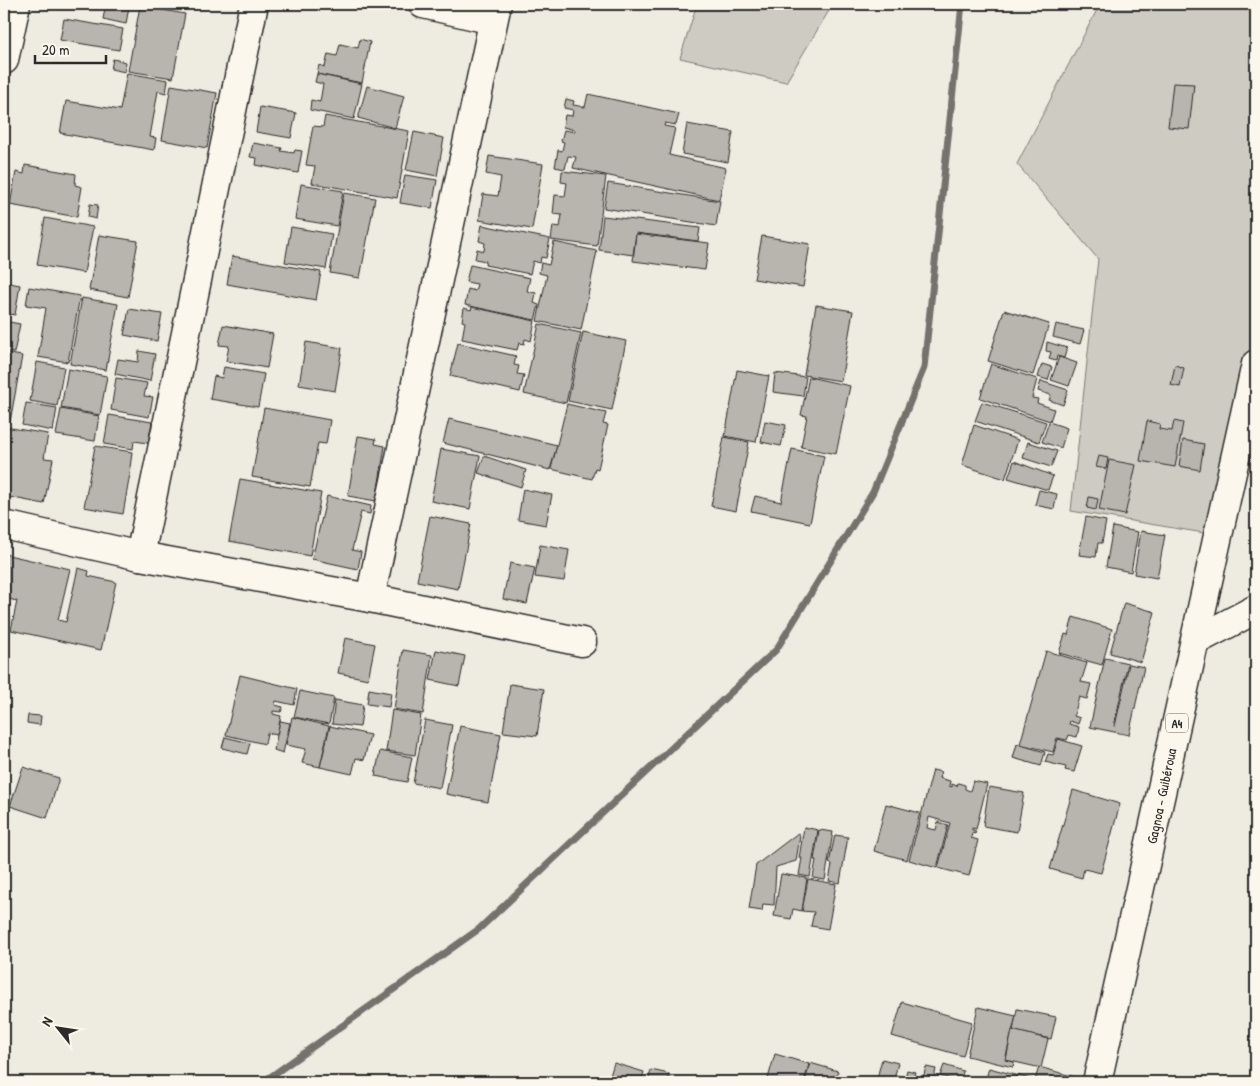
<svg xmlns="http://www.w3.org/2000/svg" width="1260" height="1086" font-family="'Patrick Hand',sans-serif">
	<style>
		.green { fill: #cecbc2; stroke: #7c7b76 }
		.lines { fill: none; stroke-linecap: round; stroke-linejoin: round }
		.stream { stroke: #74726e; stroke-width: 7 }
		.building { fill: #b8b5ae; stroke: #2b2b2b }
		.street-casing { stroke: #2b2b2b; stroke-width: 31 }
		.primary-casing { stroke: #2b2b2b; stroke-width: 31 }
		.street { stroke: #fbf7ec; stroke-width: 28 }
		.primary { stroke: #fbf7ec; stroke-width: 28 }
		.labels { text-anchor: middle; dominant-baseline: central; stroke-width: 4.5; stroke-linejoin: round; paint-order: stroke }
		.shield { fill: #fbf7ec; stroke: #696865; stroke-width: 1 }
		.shield-label { font-size: 12px; font-weight: bold; fill: #2b2b2b }
		.street-label { font-size: 14px; fill: #2b2b2b; stroke: #fbf7ec }
	</style>
	<rect width="100%" height="100%" fill="#eeebe0"/>
	<filter id="ink" filterUnits="userSpaceOnUse"><feTurbulence type="fractalNoise" baseFrequency=".02" numOctaves="2"/><feDisplacementMap in="SourceGraphic" scale="10" xChannelSelector="R" yChannelSelector="G"/><feConvolveMatrix kernelMatrix="1 2 1 2 8 2 1 2 1" color-interpolation-filters="sRGB"/></filter>
	<g filter="url(#ink)">
		<!-- green -->
		<g class="green">
			<polygon points="697,4 833,4 786,82 680,58"/>
			<polygon points="1100,4 1256,4 1256,335 1210,534 1071,511 1098,259 1017,164"/>
		</g>
		<g class="lines">
			<!-- stream -->
			<polyline class="stream" points="263,1082 479,929 776,650 873,492 924,368 962,4"/>
		</g>
		<!-- building -->
		<g class="building">
			<polygon points="106,4 117,4 129,6 126,24 103,19"/>
			<polygon points="140,6 185,14 173,78 128,71"/>
			<polygon points="64,19 123,29 119,50 60,40"/>
			<polygon points="360,39 370,42 362,83 317,74 319,65 325,67 328,54 337,56 340,44 358,48"/>
			<polygon points="113,59 126,62 125,72 111,69"/>
			<polygon points="127,73 168,80 166,93 158,91 150,137 156,138 154,150 60,133 66,101 120,110"/>
			<polygon points="317,74 362,84 354,119 310,110 311,100 320,102 323,84 315,82"/>
			<polygon points="1173,83 1194,84 1189,129 1168,127"/>
			<polygon points="171,85 217,93 207,148 162,140"/>
			<polygon points="367,86 404,96 395,128 358,118"/>
			<polygon points="588,94 679,114 676,125 665,123 664,126 675,128 669,155 726,168 719,200 573,168 576,157 568,156 565,169 555,167 558,150 562,151 564,142 561,141 564,130 575,132 575,130 563,127 565,115 572,116 573,110 564,108 566,99 574,101 573,105 585,107"/>
			<polygon points="260,107 296,113 291,138 256,132"/>
			<polygon points="325,116 409,131 397,198 312,183 315,166 306,165 313,126 323,127"/>
			<polygon points="687,124 733,132 728,162 682,154"/>
			<polygon points="414,132 444,138 437,176 406,170"/>
			<polygon points="253,143 282,148 281,151 294,153 295,150 302,151 298,173 256,165 257,158 250,157"/>
			<polygon points="489,156 543,164 532,229 479,220 483,194 498,196 501,177 486,174"/>
			<polygon points="25,165 76,174 75,185 82,187 77,217 10,205 16,172 24,174"/>
			<polygon points="562,171 606,176 597,246 551,240 553,226 560,227 562,215 553,214 555,195 565,196 567,183 561,182"/>
			<polygon points="405,175 437,180 432,208 400,203"/>
			<polygon points="608,183 720,201 716,226 604,208"/>
			<polygon points="301,184 343,191 337,226 295,219"/>
			<polygon points="344,193 375,198 360,278 330,273"/>
			<polygon points="90,204 98,205 96,219 88,217"/>
			<polygon points="4,212 9,213 6,231 4,231"/>
			<polygon points="603,216 700,228 698,241 636,233 633,255 599,250"/>
			<polygon points="45,218 93,227 84,273 37,265"/>
			<polygon points="482,225 550,239 546,258 541,257 540,263 533,261 530,274 485,265 486,261 475,259 477,249 484,251 485,243 479,241"/>
			<polygon points="291,227 332,234 326,269 285,262"/>
			<polygon points="636,234 709,243 705,270 633,261"/>
			<polygon points="99,235 138,241 128,297 89,290"/>
			<polygon points="762,236 810,244 803,287 754,279"/>
			<polygon points="554,242 597,251 581,330 537,321 547,275 539,273 541,263 549,265"/>
			<polygon points="232,256 321,272 316,300 227,284"/>
			<polygon points="470,265 530,278 527,291 536,293 534,303 539,305 535,320 465,305 468,289 475,291 477,284 466,282"/>
			<polygon points="4,282 20,285 15,315 4,313"/>
			<polygon points="29,287 80,296 68,362 38,357 46,308 26,305"/>
			<polygon points="82,298 118,304 106,370 70,364"/>
			<polygon points="816,305 853,311 841,381 804,375"/>
			<polygon points="472,307 535,321 531,341 525,339 524,344 519,343 517,350 462,339 465,322 462,321 464,308 471,310"/>
			<polygon points="129,309 162,314 157,341 124,335"/>
			<polygon points="1004,310 1049,324 1033,375 988,361"/>
			<polygon points="4,321 20,324 14,353 4,351"/>
			<polygon points="539,324 581,333 566,403 524,394"/>
			<polygon points="1056,324 1084,330 1080,344 1053,337"/>
			<polygon points="223,325 273,334 267,368 226,361 229,346 219,345"/>
			<polygon points="583,332 626,341 612,410 568,401"/>
			<polygon points="306,342 342,348 335,391 299,385"/>
			<polygon points="1047,342 1067,348 1064,358 1057,356 1056,361 1049,359 1051,352 1046,351"/>
			<polygon points="458,343 516,356 514,365 519,366 517,374 524,375 520,392 450,376"/>
			<polygon points="139,351 155,354 150,381 115,374 118,359 138,362"/>
			<polygon points="4,353 22,356 10,422 4,421"/>
			<polygon points="1059,357 1077,363 1069,386 1051,380"/>
			<polygon points="37,362 64,367 57,406 30,401"/>
			<polygon points="991,364 1037,379 1032,398 1038,399 1037,403 1054,409 1050,421 980,398"/>
			<polygon points="1042,364 1052,367 1048,380 1038,377"/>
			<polygon points="1175,365 1184,368 1180,387 1171,385"/>
			<polygon points="224,367 264,374 258,407 210,399 214,376 222,378"/>
			<polygon points="68,369 107,376 100,415 61,408"/>
			<polygon points="737,370 769,376 756,442 725,436"/>
			<polygon points="775,373 806,377 803,396 773,392"/>
			<polygon points="809,377 850,386 836,454 801,447 807,416 801,415"/>
			<polygon points="116,378 147,383 144,396 153,397 149,417 111,410"/>
			<polygon points="1041,381 1068,390 1063,405 1049,400 1051,395 1038,391"/>
			<polygon points="982,402 1046,422 1039,442 975,421"/>
			<polygon points="26,403 57,408 53,431 22,425"/>
			<polygon points="567,404 606,413 603,424 608,425 598,469 595,468 592,479 551,469"/>
			<polygon points="264,408 330,420 326,444 318,443 310,487 252,477"/>
			<polygon points="61,409 99,416 95,441 56,435"/>
			<polygon points="109,415 152,422 148,443 134,441 133,449 104,444"/>
			<polygon points="449,419 557,445 550,470 443,443"/>
			<polygon points="765,421 786,425 781,446 761,442"/>
			<polygon points="1147,421 1160,424 1159,429 1172,431 1174,421 1183,423 1175,467 1140,461"/>
			<polygon points="1049,422 1067,428 1061,448 1042,442"/>
			<polygon points="974,425 1018,440 1005,479 962,465"/>
			<polygon points="5,427 48,434 44,458 53,459 44,504 4,496 4,434"/>
			<polygon points="358,436 376,439 375,444 385,446 376,501 348,496"/>
			<polygon points="724,437 749,442 736,511 711,506"/>
			<polygon points="1183,440 1204,444 1200,470 1179,466"/>
			<polygon points="1028,442 1057,451 1051,467 1023,458"/>
			<polygon points="95,446 132,452 130,468 131,468 123,514 84,507"/>
			<polygon points="441,449 480,456 470,509 431,501"/>
			<polygon points="792,449 824,456 810,523 751,511 755,496 781,502"/>
			<polygon points="484,456 526,470 521,487 478,473"/>
			<polygon points="1099,456 1108,458 1106,469 1096,467"/>
			<polygon points="1109,460 1136,465 1125,515 1099,510"/>
			<polygon points="1014,461 1053,476 1048,490 1008,478"/>
			<polygon points="240,479 321,493 310,556 229,541"/>
			<polygon points="523,489 552,495 546,525 518,520"/>
			<polygon points="1039,490 1057,494 1054,509 1035,505"/>
			<polygon points="327,496 371,506 370,514 361,512 352,550 361,552 358,569 312,559"/>
			<polygon points="1089,497 1098,499 1096,510 1087,508"/>
			<polygon points="430,516 471,524 458,589 417,581"/>
			<polygon points="1086,517 1106,521 1102,543 1098,543 1096,557 1079,555"/>
			<polygon points="1113,527 1138,532 1131,572 1106,567"/>
			<polygon points="1141,531 1165,535 1157,578 1134,574"/>
			<polygon points="540,545 569,550 564,581 535,577"/>
			<polygon points="4,554 70,569 58,620 66,622 78,568 89,571 88,576 116,582 101,650 11,630 17,601 4,598"/>
			<polygon points="510,563 535,568 527,604 503,599"/>
			<polygon points="1124,603 1155,612 1141,662 1110,653"/>
			<polygon points="1073,617 1112,629 1102,665 1059,653 1065,634 1068,635"/>
			<polygon points="4,628 10,629 4,656"/>
			<polygon points="345,638 375,644 368,679 338,673"/>
			<polygon points="403,650 432,655 423,714 394,709"/>
			<polygon points="436,650 465,656 459,686 430,680"/>
			<polygon points="1046,651 1087,663 1081,682 1091,684 1087,699 1079,697 1074,716 1080,718 1078,724 1070,721 1069,724 1079,727 1077,737 1069,735 1067,740 1057,738 1053,752 1020,744"/>
			<polygon points="1105,658 1128,663 1114,726 1115,726 1129,664 1144,667 1129,735 1090,727"/>
			<polygon points="240,675 297,689 294,705 276,701 275,705 283,707 281,712 273,711 273,714 281,716 277,735 267,733 265,744 226,735"/>
			<polygon points="510,684 544,689 537,736 503,732"/>
			<polygon points="369,689 391,693 389,707 367,704"/>
			<polygon points="300,691 334,698 329,724 294,717"/>
			<polygon points="335,700 363,705 360,727 332,724"/>
			<polygon points="392,710 421,715 415,755 386,751"/>
			<polygon points="28,715 41,716 40,725 27,723"/>
			<polygon points="292,717 329,726 320,767 302,763 306,749 286,745"/>
			<polygon points="425,720 452,725 440,788 413,783"/>
			<polygon points="280,721 290,723 283,753 274,750"/>
			<polygon points="330,726 370,735 364,760 356,758 352,774 320,767"/>
			<polygon points="460,726 501,734 488,802 446,794"/>
			<polygon points="225,737 250,743 247,754 222,748"/>
			<polygon points="1058,739 1082,746 1074,772 1065,770 1066,767 1045,762 1048,754 1053,755"/>
			<polygon points="1017,744 1045,752 1041,766 1013,758"/>
			<polygon points="380,751 412,757 407,782 375,776"/>
			<polygon points="23,767 59,778 47,818 10,806"/>
			<polygon points="933,770 941,772 939,778 950,781 949,786 952,787 952,784 957,786 958,783 965,785 965,789 970,791 973,781 987,784 976,829 972,828 972,830 976,831 975,834 972,833 971,838 978,840 969,876 938,868 950,823 929,817 927,828 936,830 938,822 948,825 937,868 909,860"/>
			<polygon points="989,787 1024,793 1017,832 983,826"/>
			<polygon points="1073,790 1120,804 1101,873 1084,869 1082,878 1050,869"/>
			<polygon points="886,804 920,813 907,860 874,851"/>
			<polygon points="804,827 818,830 810,877 799,875 802,858 799,858"/>
			<polygon points="819,830 833,832 825,880 813,878 816,860 814,860"/>
			<polygon points="798,833 800,836 796,861 776,867 774,905 763,904 762,911 749,909 756,865"/>
			<polygon points="835,835 848,837 840,883 829,881 832,864 829,863"/>
			<polygon points="781,874 807,878 802,911 793,909 791,919 774,916"/>
			<polygon points="808,879 836,884 828,929 811,926 814,912 802,911"/>
			<polygon points="902,1002 972,1022 963,1056 892,1036"/>
			<polygon points="978,1007 1016,1016 1005,1060 1014,1062 1013,1067 967,1056"/>
			<polygon points="1017,1009 1056,1017 1051,1039 1013,1031"/>
			<polygon points="1012,1030 1048,1039 1041,1068 1006,1060"/>
			<polygon points="775,1054 809,1064 804,1082 767,1082"/>
			<polygon points="882,1059 898,1063 895,1075 905,1077 904,1082 876,1082"/>
			<polygon points="614,1063 644,1072 641,1082 608,1082"/>
			<polygon points="810,1063 838,1071 835,1082 805,1082"/>
			<polygon points="944,1065 963,1071 961,1082 940,1076"/>
			<polygon points="926,1067 936,1069 933,1082 904,1082 907,1070 915,1072 913,1080 922,1082"/>
			<polygon points="1039,1067 1075,1077 1074,1082 1042,1082 1035,1080"/>
			<polygon points="989,1068 1042,1082 985,1082"/>
			<polygon points="651,1070 669,1074 667,1082 648,1082"/>
			<polygon points="669,1078 688,1082 668,1082"/>
		</g>
		<g class="lines">
			<!-- street casing -->
			<g class="street-casing">
				<g id="street">
					<polyline points="423,4 493,20"/>
					<polyline points="4,60 16,4"/>
					<polyline points="4,525 140,556 370,598 582,642"/>
					<polyline points="140,556 254,4"/>
					<polyline points="370,598 497,4"/>
					<polyline points="1195,641 1256,609"/>
				</g>
			</g>
			<!-- primary casing -->
			<g class="primary-casing">
				<polyline id="primary" points="1097,1082 1256,364"/>
			</g>
			<!-- street -->
			<use href="#street" class="street"/>
			<!-- primary -->
			<use href="#primary" class="primary"/>
		</g>
	</g>
	<g class="labels">
		<!-- shield labels -->
		<rect class="shield" x="1166" y="713.5" width="22" height="19" rx="4"/>
		<g class="shield-label">
			<text x="1177" y="723">A4</text>
		</g>
		<!-- street labels -->
		<g class="street-label">
			<text transform="translate(1161 796) rotate(-78)">Gagnoa - Guibéroua</text>
		</g>
	</g>
	<!-- margin -->
	<rect width="1260" height="1086" fill="none" stroke="#fbf7ec" stroke-width="20"/>
	<rect x="10" y="10" width="1240" height="1066" fill="none" stroke="#2b2b2b" stroke-width="2" filter="url(#ink)"/>
	<!-- north arrow -->
	<g transform="translate(58 1028) rotate(300)" stroke="#fbf7ec" stroke-width="4" paint-order="stroke">
	<path d="M0-4L9 19L0 12L-9 19Z" fill="#2b2b2b"/>
	<text y="-8" font-size="14" font-weight="bold" text-anchor="middle" fill="#2b2b2b">N</text>
	</g>
	<!-- scale -->
	<path d="M35 55v8h71v-8" fill="none" stroke="#2b2b2b" stroke-width="2.5"/>
	<text x="42" y="55" font-size="15" fill="#2b2b2b" stroke="#fbf7ec" stroke-width="4" paint-order="stroke">20 m</text>
</svg>
